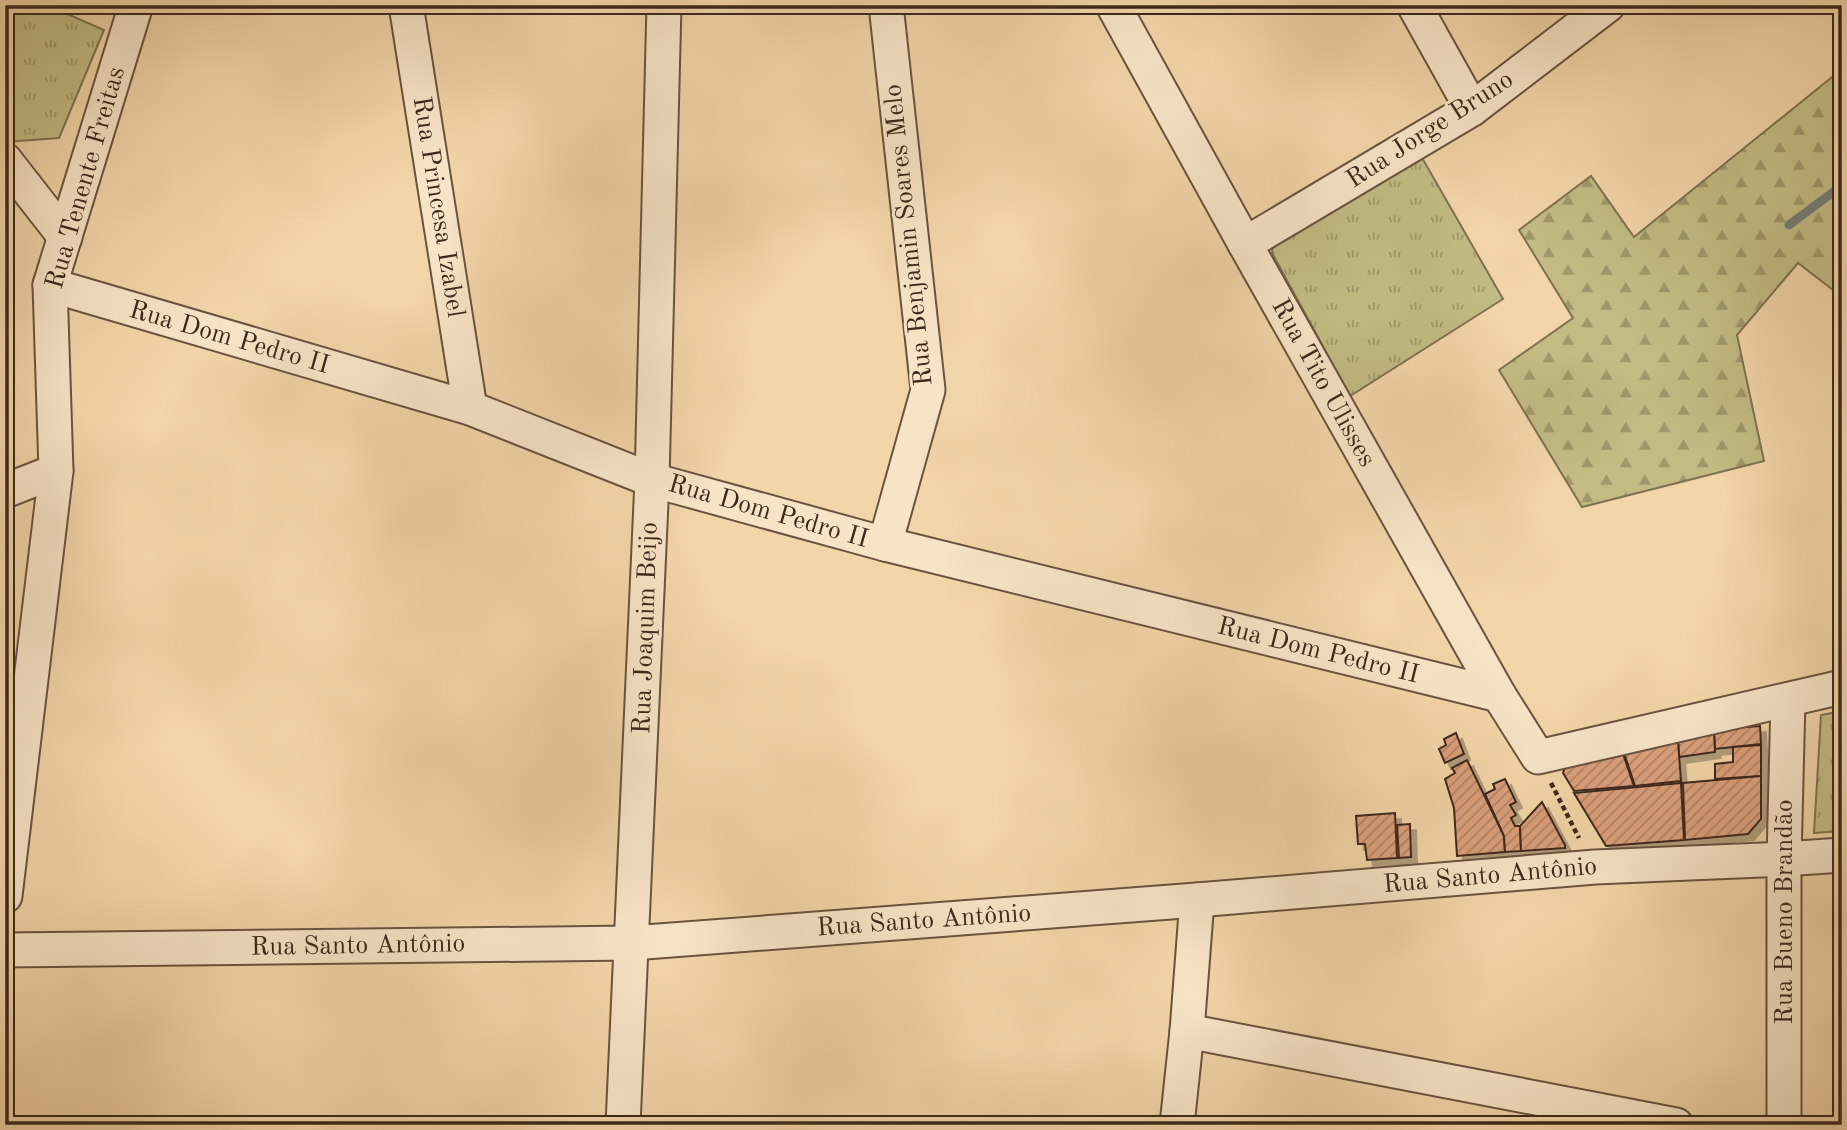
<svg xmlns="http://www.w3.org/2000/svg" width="1847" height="1130" font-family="'Old Standard TT',serif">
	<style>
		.grass { fill: url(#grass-tufts); stroke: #807250; stroke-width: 2 }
		.forest { fill: url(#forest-firs); stroke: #807250; stroke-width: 2 }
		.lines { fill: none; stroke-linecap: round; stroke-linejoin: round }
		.stream { stroke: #787d77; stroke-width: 9 }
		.building { fill: url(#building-hatch); stroke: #3d281c; stroke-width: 2; filter: url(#shadow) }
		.minor-casing { stroke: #6a533f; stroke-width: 37 }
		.path { stroke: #3d281c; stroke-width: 4.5; stroke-dasharray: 5 3.5; stroke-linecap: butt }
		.minor { stroke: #f7e4c6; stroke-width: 33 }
		.labels { text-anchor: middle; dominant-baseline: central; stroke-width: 6; stroke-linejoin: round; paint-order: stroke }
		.street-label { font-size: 26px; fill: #3d281c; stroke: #f7e4c6 }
	</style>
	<defs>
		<pattern id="grass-tufts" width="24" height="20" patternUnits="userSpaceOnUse" patternTransform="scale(1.75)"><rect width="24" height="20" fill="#c2bb83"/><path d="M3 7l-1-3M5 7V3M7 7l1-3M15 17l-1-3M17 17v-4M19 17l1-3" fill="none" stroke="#9f986a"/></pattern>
		<pattern id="forest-firs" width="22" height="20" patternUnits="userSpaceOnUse" patternTransform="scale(1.75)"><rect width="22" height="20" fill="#c2bb83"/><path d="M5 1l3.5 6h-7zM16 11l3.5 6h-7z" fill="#9f986a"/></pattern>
		<pattern id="building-hatch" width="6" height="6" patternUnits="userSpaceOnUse" patternTransform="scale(1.75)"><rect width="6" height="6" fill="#db9f7b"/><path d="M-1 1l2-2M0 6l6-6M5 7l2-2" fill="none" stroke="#b38264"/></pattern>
		<filter id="shadow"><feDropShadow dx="6" dy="6" stdDeviation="0" flood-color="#0004"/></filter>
	</defs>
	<rect width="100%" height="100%" fill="#f2d5a8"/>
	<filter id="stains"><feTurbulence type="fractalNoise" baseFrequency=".00286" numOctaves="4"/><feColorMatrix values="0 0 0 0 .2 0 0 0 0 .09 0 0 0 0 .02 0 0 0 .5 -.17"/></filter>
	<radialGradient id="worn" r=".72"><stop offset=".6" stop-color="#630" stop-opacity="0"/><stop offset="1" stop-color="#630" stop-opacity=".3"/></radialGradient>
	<!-- grass -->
	<g class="grass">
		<polygon points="5,5 47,5 104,30 59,138 5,142"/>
		<polygon points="1421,156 1503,299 1350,396 1272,253 1274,240"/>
		<polygon points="1842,711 1842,831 1814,833 1821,715"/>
	</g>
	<!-- forest -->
	<polygon class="forest" points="1842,69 1842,297 1798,263 1737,335 1764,461 1582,507 1499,370 1573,318 1519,230 1591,176 1634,237"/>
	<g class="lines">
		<!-- stream -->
		<polyline class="stream" points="1789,225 1836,190 1842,188"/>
	</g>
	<!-- building -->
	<g class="building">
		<polygon points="1760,726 1761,744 1715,749 1714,732 1733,728"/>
		<polygon points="1714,732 1715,752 1679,757 1678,741"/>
		<polygon points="1456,733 1464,754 1445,763 1439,749 1446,745 1444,739"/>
		<polygon points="1678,741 1681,781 1635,786 1624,753"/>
		<polygon points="1761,745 1761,776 1715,779 1715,764 1733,762 1733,747"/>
		<polygon points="1623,754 1634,786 1574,791 1563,773 1565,767"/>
		<polygon points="1467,760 1504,836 1505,852 1457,856 1454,808 1445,779 1455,773 1452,768"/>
		<polygon points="1761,776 1761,819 1748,834 1685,840 1683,783"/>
		<polygon points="1505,779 1516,802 1510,805 1516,815 1511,818 1515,826 1520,826 1521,851 1505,852 1504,836 1485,794 1495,789 1493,784"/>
		<polygon points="1681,783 1684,840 1606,846 1574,793"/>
		<polygon points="1542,802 1565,845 1565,848 1521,851 1520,826"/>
		<polygon points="1395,813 1397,858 1367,860 1365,844 1358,844 1356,816"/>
		<polygon points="1410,824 1411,857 1399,858 1397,825"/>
	</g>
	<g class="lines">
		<!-- minor casing -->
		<g class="minor-casing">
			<g id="minor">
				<polyline points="406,5 470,408"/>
				<polyline points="1113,5 1245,244 1499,695 1538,757 1842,687"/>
				<polyline points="1414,5 1472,109"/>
				<polyline points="5,160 65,237"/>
				<polyline points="1245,244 1472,109 1608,5"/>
				<polyline points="50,285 470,408 652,480 885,544 1499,695"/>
				<polyline points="5,491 56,471"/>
				<polyline points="885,544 928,390 886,5"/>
				<polyline points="5,896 56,471 50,285 136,5"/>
				<polyline points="5,950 632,943 1197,900 1595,867 1784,859 1842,855"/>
				<polyline points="1187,1031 1676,1125"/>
				<polyline points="623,1125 652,480 664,5"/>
				<polyline points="1177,1125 1187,1031 1197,900"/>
				<polyline points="1784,1125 1784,859 1788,700"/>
			</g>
		</g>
		<!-- path -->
		<polyline class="path" points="1551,783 1579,838"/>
		<!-- minor -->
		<use href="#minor" class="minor"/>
	</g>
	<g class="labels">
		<!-- street labels -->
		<g class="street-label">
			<text transform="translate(1430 130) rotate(-33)">Rua Jorge Bruno</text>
			<text transform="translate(86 178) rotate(-74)">Rua Tenente Freitas</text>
			<text transform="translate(438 207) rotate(81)">Rua Princesa Izabel</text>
			<text transform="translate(909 235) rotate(-96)">Rua Benjamin Soares Melo</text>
			<text transform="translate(229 338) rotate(16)">Rua Dom Pedro II</text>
			<text transform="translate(1323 383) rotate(61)">Rua Tito Ulisses</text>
			<text transform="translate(768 512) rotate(16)">Rua Dom Pedro II</text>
			<text transform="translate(646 628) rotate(-88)">Rua Joaquim Beijo</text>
			<text transform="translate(1318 651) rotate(14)">Rua Dom Pedro II</text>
			<text transform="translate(1490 876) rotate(-5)">Rua Santo Antônio</text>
			<text transform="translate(1785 912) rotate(-90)">Rua Bueno Brandão</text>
			<text transform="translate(924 921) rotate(-4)">Rua Santo Antônio</text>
			<text transform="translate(358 946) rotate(-1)">Rua Santo Antônio</text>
		</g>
	</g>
	<!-- margin -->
	<rect width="1847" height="1130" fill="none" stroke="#f2d5a8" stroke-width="28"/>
	<rect x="7" y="7" width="1833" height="1116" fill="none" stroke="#3d281c" stroke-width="3.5"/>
	<rect x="14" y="14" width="1819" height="1102" fill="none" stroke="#3d281c" stroke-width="2"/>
	<rect width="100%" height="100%" filter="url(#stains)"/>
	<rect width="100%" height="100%" fill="url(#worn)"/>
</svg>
